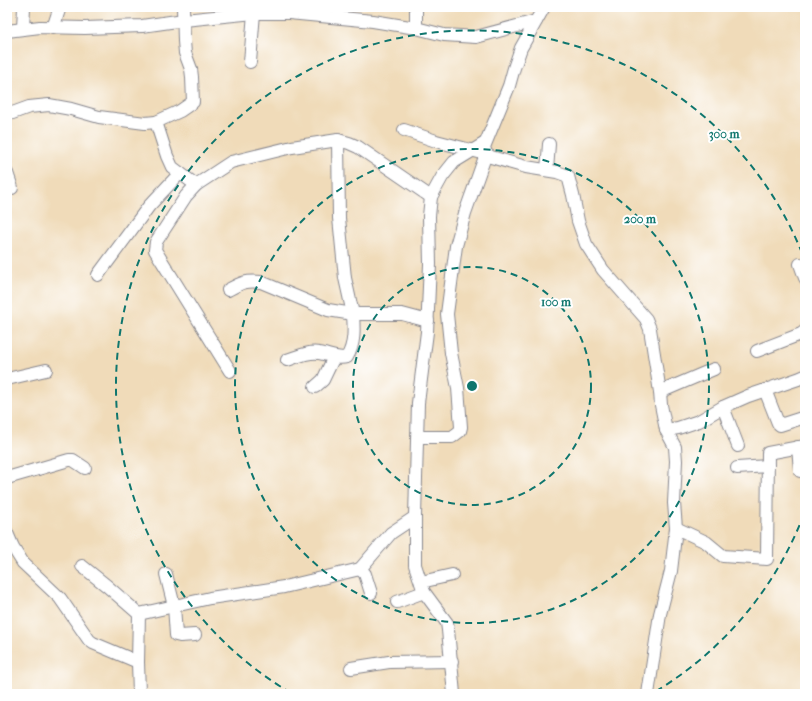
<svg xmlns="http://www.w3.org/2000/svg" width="812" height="701" font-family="'IM FELL French Canon',serif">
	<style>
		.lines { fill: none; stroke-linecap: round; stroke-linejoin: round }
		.minor-casing { stroke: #86858c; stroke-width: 14 }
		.minor { stroke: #fff; stroke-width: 12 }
		.ring { fill: none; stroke: #0f766e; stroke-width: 2; stroke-dasharray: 7 5 }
		.centre { fill: #0f766e; stroke: #fff; stroke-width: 2 }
		.ring-label { font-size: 12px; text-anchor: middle; font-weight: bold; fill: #0f766e; stroke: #fff; stroke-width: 4; stroke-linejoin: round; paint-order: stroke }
	</style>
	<rect width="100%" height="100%" fill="#fff"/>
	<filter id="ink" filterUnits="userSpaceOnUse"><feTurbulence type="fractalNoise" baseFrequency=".025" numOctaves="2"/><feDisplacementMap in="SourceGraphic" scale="8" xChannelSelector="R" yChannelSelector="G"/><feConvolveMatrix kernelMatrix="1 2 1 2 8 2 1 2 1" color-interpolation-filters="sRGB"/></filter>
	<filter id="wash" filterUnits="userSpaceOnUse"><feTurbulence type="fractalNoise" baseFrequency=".012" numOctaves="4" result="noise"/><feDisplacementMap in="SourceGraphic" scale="16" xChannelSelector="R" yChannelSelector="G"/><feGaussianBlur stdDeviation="0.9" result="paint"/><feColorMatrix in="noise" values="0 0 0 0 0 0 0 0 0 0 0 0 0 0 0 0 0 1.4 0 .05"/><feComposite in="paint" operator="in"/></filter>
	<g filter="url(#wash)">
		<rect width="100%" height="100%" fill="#f0dbb9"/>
	</g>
	<g filter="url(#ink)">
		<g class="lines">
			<!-- minor casing -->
			<g class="minor-casing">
				<g id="minor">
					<polyline points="544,7 521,48 514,68 509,86 484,147 486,154 491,157 526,167 557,172 568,176 573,195 578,221 586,244 603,270 646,319 650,329 660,392 661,405 666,430 675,447 676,461 674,503 676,528 671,571 660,614 648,694"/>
					<polyline points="53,28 60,7"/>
					<polyline points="416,28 416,7"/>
					<polyline points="23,29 24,7"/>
					<polyline points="7,31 40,27 85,28 142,26 184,20 254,13 289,13 373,21 416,28 444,35 476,37 536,21"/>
					<polyline points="250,62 254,13"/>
					<polyline points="7,115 29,107 49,105 71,109 99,117 145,123 156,122 180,111 193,102 192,77 191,69 185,53 184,41 183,7"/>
					<polyline points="156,122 167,156 172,167 196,185"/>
					<polyline points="404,130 436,141 486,154 465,213 456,246 447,314 451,353 458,388 461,427 460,431 452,437 418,437"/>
					<polyline points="338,140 339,218 345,278 353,314 402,314 428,321"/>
					<polyline points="547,170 549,144"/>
					<polyline points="7,173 12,188"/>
					<polyline points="800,264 805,278"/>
					<polyline points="98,275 149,206 180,173"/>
					<path d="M228,290C241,283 246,280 261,282L328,310L353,314C354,329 355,344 347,357C336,360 328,354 319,353C308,351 297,357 287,360"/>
					<polyline points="757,351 801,334 805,331"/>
					<polyline points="230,371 155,250 156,242 186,196 196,185 231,162 292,147 338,140 349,143 358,147 431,197"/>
					<polyline points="7,379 46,370"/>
					<polyline points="315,387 323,380 334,357"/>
					<polyline points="765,390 778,423 780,425 805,417"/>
					<polyline points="660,392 714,369"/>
					<polyline points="723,407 738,446"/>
					<polyline points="666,430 678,428 699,421 723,407 748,396 798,379 805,376"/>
					<polyline points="798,447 800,471"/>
					<polyline points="737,468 768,466"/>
					<polyline points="7,478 69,460 73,460 85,468"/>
					<polyline points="676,528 706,542 723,556 767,559 768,453 805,446"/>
					<polyline points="7,533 13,547 23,563 60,598 89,640 93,643 138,662"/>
					<polyline points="82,566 107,586 139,614"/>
					<polyline points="360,569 391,533 415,517"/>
					<polyline points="166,574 174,606 176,635 180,636 195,635"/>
					<polyline points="421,582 452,575"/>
					<polyline points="397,602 424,592"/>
					<polyline points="351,668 389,662 452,661"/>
					<polyline points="139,694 138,662 139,614 210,598 284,587 360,569 365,574 371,593"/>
					<polyline points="454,694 448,630 447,623 424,592 415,565 415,517 418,403 427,332 430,264 429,216 431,197 442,177 454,162 485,143"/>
				</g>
			</g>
			<!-- minor -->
			<use href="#minor" class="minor"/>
		</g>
	</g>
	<!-- distance rings -->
	<g class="ring">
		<circle cx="472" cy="386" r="119"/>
		<circle cx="472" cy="386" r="237"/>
		<path d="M804 514A356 356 0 0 1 653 693M291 693A356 356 0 1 1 804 258"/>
	</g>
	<circle cx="472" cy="386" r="6" class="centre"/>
	<g class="ring-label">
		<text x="724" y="138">300 m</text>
		<text x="640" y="223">200 m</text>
		<text x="556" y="306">100 m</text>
	</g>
	<!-- margin -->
	<rect width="812" height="701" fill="none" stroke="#fff" stroke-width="24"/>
</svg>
